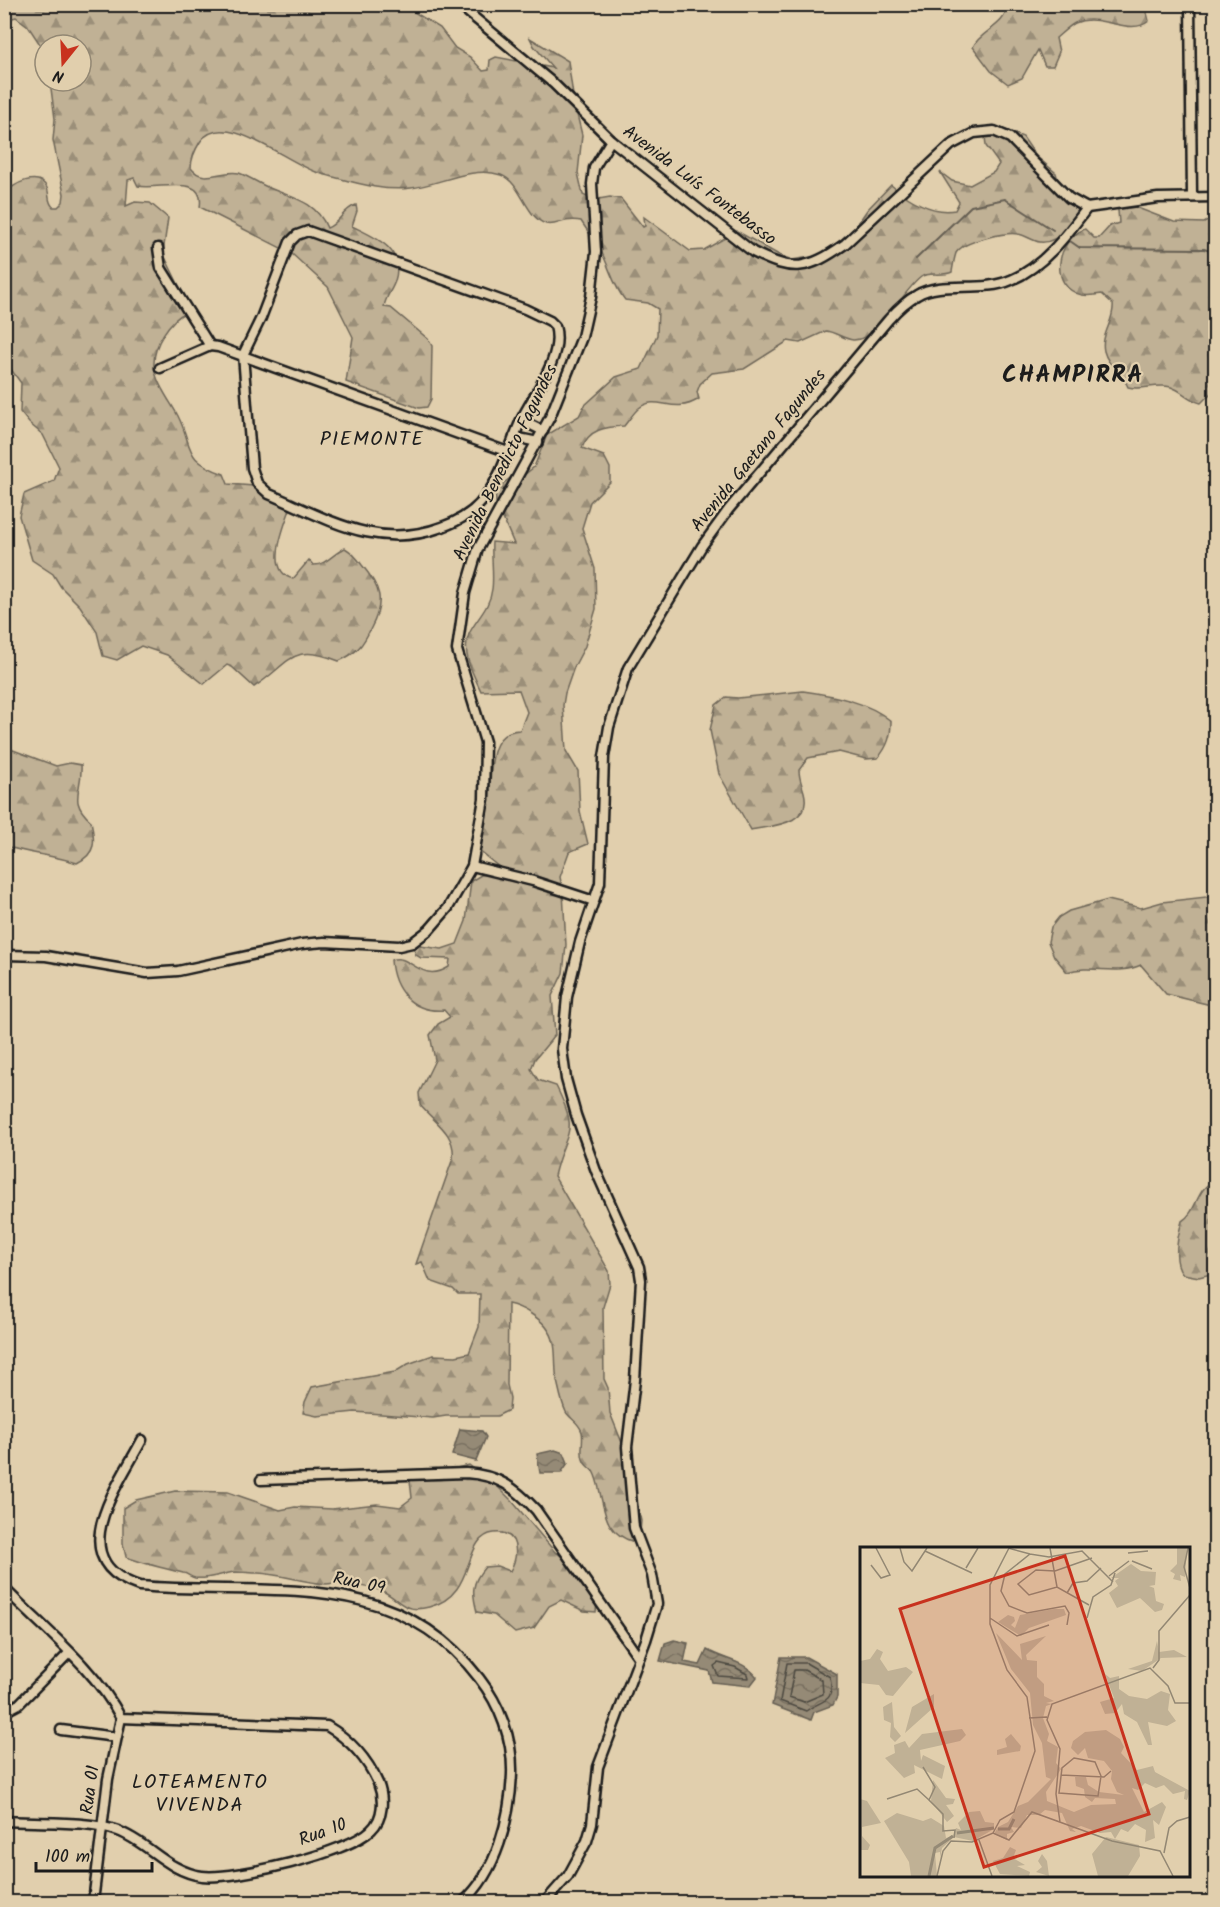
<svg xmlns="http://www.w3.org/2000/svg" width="1220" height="1907" font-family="Kalam,sans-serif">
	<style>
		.forest { fill: url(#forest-firs); stroke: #6e6658; stroke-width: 1.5 }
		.water { fill: url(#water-waves); stroke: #655e52; stroke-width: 1.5 }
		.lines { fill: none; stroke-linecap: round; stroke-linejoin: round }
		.shore { stroke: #4c4840; stroke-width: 1.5 }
		.stream { stroke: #655e52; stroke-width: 2 }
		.minor-casing { stroke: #1c1c1c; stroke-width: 13 }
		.minor { stroke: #e1cfad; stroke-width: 8 }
		.labels { text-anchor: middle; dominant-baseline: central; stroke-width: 4.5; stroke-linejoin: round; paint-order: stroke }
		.street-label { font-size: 18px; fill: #1c1c1c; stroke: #e1cfad }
		.neighbourhood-label { font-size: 20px; letter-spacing: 1.5px; fill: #1c1c1c; stroke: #e1cfad }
		.district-label { font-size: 24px; font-weight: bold; letter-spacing: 1.5px; fill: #1c1c1c; stroke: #e1cfad }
		.inset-river { fill: none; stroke: #958a76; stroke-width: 3 }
		.inset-road { fill: none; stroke: #928773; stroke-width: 1.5 }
		.view { fill: #c8321e; fill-opacity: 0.15; stroke: #c8321e; stroke-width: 3 }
		.inset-edge { fill: none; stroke: #1c1c1c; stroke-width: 3 }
	</style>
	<defs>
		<pattern id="forest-firs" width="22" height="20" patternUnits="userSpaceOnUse" patternTransform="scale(1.5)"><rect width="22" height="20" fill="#c0b195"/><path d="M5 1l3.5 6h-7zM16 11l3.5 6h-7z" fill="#9b8f79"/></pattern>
		<pattern id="water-waves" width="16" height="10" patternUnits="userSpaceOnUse" patternTransform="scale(1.5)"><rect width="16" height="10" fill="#958a76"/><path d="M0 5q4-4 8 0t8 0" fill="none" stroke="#797060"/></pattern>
	</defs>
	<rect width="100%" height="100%" fill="#e1cfad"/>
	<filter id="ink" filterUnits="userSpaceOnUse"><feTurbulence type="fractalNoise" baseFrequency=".0167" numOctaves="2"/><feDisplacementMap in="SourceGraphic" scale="12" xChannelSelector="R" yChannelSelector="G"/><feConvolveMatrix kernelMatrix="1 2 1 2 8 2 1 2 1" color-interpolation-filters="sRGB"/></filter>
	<g filter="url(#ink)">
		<!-- forest -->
		<g class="forest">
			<path d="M393,4L410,5L414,12L440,28L455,48L470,57L483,71L489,70L490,60L496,57L553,68L534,46L530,38L568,61L574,102L582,135L578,173L583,195L593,200L610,197L621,199L643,227L645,226L644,217L690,251L704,250L737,231L779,255L792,260L817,256L852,232L867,210L891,185C909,200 932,214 955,210L959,202L940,172L952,181L970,185L994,172L999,164L986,146L985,136L992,131L1006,130L1023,137L1036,156L1056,173L1061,191L1080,203C1080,219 1058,244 1040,242C1032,241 1026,235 1018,234C1005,232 963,241 956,253C954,259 953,266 952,272C942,277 930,271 921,277C902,291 879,341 853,340C844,339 835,332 826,331L800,343L788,341L744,369L712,373L700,384L697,392L699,399C672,416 658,393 639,408C634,412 629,420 624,426C605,427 589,429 582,448L604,456L610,468V482L590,502L582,528L595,569L596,609L585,646L574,667L565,693L563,705L566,751L578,771L580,811L588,844L569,852L560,877L563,892L566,945L563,973L552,996L555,1035L535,1059L531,1069L538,1080L556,1086C581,1136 565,1128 554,1176L609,1271L610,1284L603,1307L604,1379L608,1388L610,1413L627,1455L641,1521L640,1532L634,1542C599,1531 606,1504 595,1475C592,1466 586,1469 583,1459C580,1451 584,1441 582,1432C579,1422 569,1418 566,1412C562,1404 560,1394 558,1385C553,1368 559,1346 549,1331C542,1319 521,1306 508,1304L507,1385L510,1398L509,1410L497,1416H446L433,1418L355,1412L317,1416L303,1413L305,1402L312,1387L395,1372L408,1364L433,1355L456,1356L469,1353L479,1327L480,1294H458L453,1289L430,1281L422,1262L416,1264L453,1158C456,1133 434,1122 420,1105L419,1093L435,1060L430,1035L438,1024L450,1017L444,1010C412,1013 393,990 391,960C410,952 420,985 449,967L450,959L421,958L416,955L414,949L420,946L442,949L457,944L466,921L471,881L481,875L505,872L478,850C482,833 487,816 489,799C492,775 486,731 520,730L527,712L519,690L481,691C473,674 461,653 469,634C476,619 490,608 492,589C494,576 491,557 492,542L514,544L496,502L495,490L514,475H524L534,467L547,435L579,416L584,406L616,377L641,369L657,335L658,309L648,303L625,300C614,287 610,269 602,253C596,242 588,232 581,221C563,217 557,227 546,224C525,217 522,183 501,175C472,165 439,185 411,188C381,192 350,181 322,174C291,167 224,106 200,142C195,150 191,158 191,168C204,185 221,169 239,173C250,177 261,185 272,189C295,198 317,203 327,228C340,223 343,209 356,205L357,211L352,226C376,238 405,248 395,281C392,290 385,298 384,307L391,308L428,339L432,346L431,399L427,407L419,408L346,382L353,337L328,287L291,253L200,207C206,172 156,191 138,186L134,178L128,180L126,206L135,202L150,203L168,218L163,253L189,306L187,312C170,319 153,345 154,365C155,382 170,401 178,416C194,448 182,459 224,474L228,484L254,486L292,504C286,522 263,571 293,579L309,560L313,565C325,566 334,553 345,548C352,552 357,558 362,565C381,588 385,601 371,628C363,645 357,653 339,661C291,641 290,664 254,687L232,667L227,665L204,684L167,655L141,646L117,660L103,656L97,632L80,606L61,587L53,574L32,560L19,516L24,494L54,481L59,467L43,435L29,423L20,412L21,383L4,360L5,195C12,183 39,171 47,188C50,195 47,201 53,207H58L63,202L64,194L53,140L55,119L50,81H81V45H45V52L28,26L16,17L5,20L4,5Z"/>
			<path d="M1007,5H1145L1149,21C1130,37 1100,12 1075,23C1069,26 1062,33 1056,38L1059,52L1053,66H1045L1038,50L1022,78L1008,84L991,71L973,47C981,30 1007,26 1007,5Z"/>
			<path d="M1123,205L1135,207L1174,222L1204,223L1215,217V389L1201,403C1188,400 1183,391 1171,387C1156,383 1142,391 1128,387C1123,373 1108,367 1104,351C1100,335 1115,320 1113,304L1102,294C1096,295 1088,296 1082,295C1048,287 1056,240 1085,229L1094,238H1099L1110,226L1119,223L1118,210Z"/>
			<path d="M803,691C832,695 869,702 891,721C891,736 888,746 878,758L866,759L839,752L808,758L799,770C799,779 802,784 804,792C813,825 770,826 751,830L719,774L710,730L716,705L726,697L738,698Z"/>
			<path d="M5,747L56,766L70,763L81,765C83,791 67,800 91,821C95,841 97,853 77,863C53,855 29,854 5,846Z"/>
			<path d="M1215,896V1006L1166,994L1141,965C1117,976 1091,964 1067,972L1054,956L1048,942L1051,927L1059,917L1069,911L1108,900L1141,908L1162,902Z"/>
			<path d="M1215,1181V1273L1199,1277L1183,1274C1172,1262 1178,1235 1182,1221C1198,1211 1196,1187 1215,1181Z"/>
			<path d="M469,1465L494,1483L512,1501L555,1552L565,1558L597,1601L596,1612L584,1611L561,1600L549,1606L534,1628L515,1633L494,1615L477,1612C472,1593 471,1583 485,1567L497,1566L510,1571C519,1555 519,1530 494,1533C461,1537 478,1595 429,1607C401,1614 399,1597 380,1590C376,1589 348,1583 344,1583C338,1582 332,1584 326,1584C304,1583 281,1574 258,1573C251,1573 243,1572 236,1572C222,1573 209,1580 195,1578C190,1577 187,1573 183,1573C163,1568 145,1564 126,1557L123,1544V1508L136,1500L175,1491L228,1492L280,1510L295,1507L332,1509L377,1504L400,1507L412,1498L410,1480L413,1478Z"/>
		</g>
		<!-- water -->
		<g class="water">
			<polygon points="460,1429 482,1431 486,1437 476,1461 452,1455"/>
			<polygon points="555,1450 564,1453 568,1463 561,1473 540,1473 537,1454"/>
			<path d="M674,1640L688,1643L684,1662L700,1665L707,1650C724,1660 744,1660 757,1677L750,1686L712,1682L709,1671L660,1661L665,1643Z"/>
			<polygon points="781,1657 806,1657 837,1674 837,1697 833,1705 814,1712 811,1720 772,1705"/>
		</g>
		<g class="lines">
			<!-- shore -->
			<g class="shore">
				<polygon points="718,1663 735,1667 747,1674 748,1678 718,1676 714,1666"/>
				<path d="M787,1663H806L830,1677C835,1705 823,1698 806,1711L780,1701Z"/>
				<polygon points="794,1670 804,1670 822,1680 823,1694 804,1702 789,1697"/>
			</g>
			<!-- stream -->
			<g class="stream">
				<polyline points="1070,241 1080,248 1204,249 1216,253"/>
				<polyline points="916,259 971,206 1005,199 1053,230"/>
			</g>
			<!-- minor casing -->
			<g class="minor-casing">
				<g id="minor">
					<path d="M458,4L554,84L611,140L753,252C793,273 808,270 845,244L951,145L974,133L994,131L1010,138L1069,198L1087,208L1158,198L1216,197"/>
					<polyline points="1190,4 1192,196"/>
					<path d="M308,231L525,309L550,321L555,326C564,356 535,392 522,418C510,444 503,473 486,496C475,512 459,521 442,527C377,551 328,519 269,494L257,483L252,468L243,355L261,318L290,242L297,235Z"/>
					<polyline points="158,248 161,268 210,346"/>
					<polyline points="160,368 210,346 218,347 508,452"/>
					<polyline points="521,420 543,431"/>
					<polyline points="514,437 538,442"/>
					<polyline points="472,866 533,881 594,901"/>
					<polyline points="4,955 46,956 147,973 178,971 302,944 324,942 399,946 412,943 429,930 448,908 472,866 484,799 485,742 457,650 465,593 478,549 550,417 582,337 591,297 596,252 592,184 594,168 611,140"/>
					<path d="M142,1440C118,1486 61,1560 139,1586C263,1597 392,1564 479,1678C500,1705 513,1739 512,1774C510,1818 497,1872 463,1902"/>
					<path d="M261,1480L466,1473C497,1475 515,1487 536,1510L639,1658"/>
					<path d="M4,1588C44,1629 95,1668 121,1718L327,1726C349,1739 367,1758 378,1783C384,1798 384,1818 371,1830C348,1853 235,1880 202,1876C168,1872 148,1842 118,1831C90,1820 36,1823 4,1821"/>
					<polyline points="4,1712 19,1704 69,1653"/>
					<polyline points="61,1730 116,1737"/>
					<polyline points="93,1902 108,1779 121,1718"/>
					<path d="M545,1902L568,1876L587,1841L592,1824L598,1767L646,1640L657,1604L652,1575L634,1528L627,1447L635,1380L641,1280L639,1267L596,1171L576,1115L566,1079L562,1049L567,997L580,942L600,883L604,757L609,727L628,668L702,546L729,509L889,319C897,310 906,301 917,295C941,280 983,293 1011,280C1043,267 1067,235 1087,208"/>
				</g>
			</g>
			<!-- minor -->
			<use href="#minor" class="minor"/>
		</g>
	</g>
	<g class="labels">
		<!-- street labels -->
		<g class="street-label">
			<text transform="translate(699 186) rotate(37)">Avenida Luís Fontebasso</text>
			<text transform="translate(759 451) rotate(-51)">Avenida Gaetano Fagundes</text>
			<text transform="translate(506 463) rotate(-64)">Avenida Benedicto Fagundes</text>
			<text transform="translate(359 1584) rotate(12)">Rua 09</text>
			<text transform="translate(91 1790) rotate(-82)">Rua 01</text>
			<text transform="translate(323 1833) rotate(-20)">Rua 10</text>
		</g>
		<!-- neighbourhood labels -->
		<g class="neighbourhood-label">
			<text x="372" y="440">PIEMONTE</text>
			<text x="200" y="1783">LOTEAMENTO<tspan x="200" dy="23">VIVENDA</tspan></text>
		</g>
		<!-- district labels -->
		<g class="district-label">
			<text x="1073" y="375">CHAMPIRRA</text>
		</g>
	</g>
	<!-- overview -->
	<g transform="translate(860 1547)">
		<rect width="330" height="330" fill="#e1cfad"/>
		<path d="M317,1H327L325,30L320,28L321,34L313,32L315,27L310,24L317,17ZM271,17L281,24L296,25L295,38L289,39L294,41L296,54L304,57L302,63L295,65L280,51L257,61L249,46L258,39L255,34L259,31H251ZM194,62H204L206,68L169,81L161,89L138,75L148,68L154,70L155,74L151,78L155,81L160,68ZM136,86L162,113L160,97L186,89L166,108L167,113L177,114V130L184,137V149L194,154L186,156L192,157L186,159L183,171L189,187L187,194L198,200L196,216L201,222L186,245L187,254L214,265L231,258L256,257L255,252L235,251L232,255L225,250L224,242L216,239L215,230H226L228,238L239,245L264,248L257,245L251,232L252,224L244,214L228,211L225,201L218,208L211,201L213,194L225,185L246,183L260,192L264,200L261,206L277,223L293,219L295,225L330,244L327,253L324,252L325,244L313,247L304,238L296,241L285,236L278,243L272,241L284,265L302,255L306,260L299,278L293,273L295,291L285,295L286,283L275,277L268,285L261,282L255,292L251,285L240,286L221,279L212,282L216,285L210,284L202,266L185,263L179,268H167L161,281L151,280L154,285L147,287V293L134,287L138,280L148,275L158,259L168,255L191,232L186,230L182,196L173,178L170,146L151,122ZM297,94L299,105L314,103L327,110L301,111L282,124L268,122L292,114ZM17,102L23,105L20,112L28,124L46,120L53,125L33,149L26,148L19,138L0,136V114L10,112ZM245,127L250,131L259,129V142L269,149L287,152L301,144L310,147L308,163L316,174L307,179L288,175L292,198H288L277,175L264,167L262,157L255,166L245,167L240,155L254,151ZM74,147V160L45,186L52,160ZM32,155L34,180L41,189L35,195L30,190L31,176L24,173L23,160ZM102,182L106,188L100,194L60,203L61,214L63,208L85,219L82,232L54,218L55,226L44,231L25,211L35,206L34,198L45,194L49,201L62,187ZM151,187L161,199L160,204L137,208V203L147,200L145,192ZM73,233L86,251L95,252L93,257L86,258L94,269L87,275L71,254ZM0,252L7,254L21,276L2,280V289L10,298L8,303H0ZM120,264L125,275L134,276V282L113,294L94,290L82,301L80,311V305L75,306L77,329H51L49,315L24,274L37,266L63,274L71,271L84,279L86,291L93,289L96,281L101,283L98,276L109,265ZM246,290L279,298L280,309L268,329H238L232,307ZM150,300L156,303L153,311L165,318L157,319L170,325L169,329L140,327L133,314L143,311ZM182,307L187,314L189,329L176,325L182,320L178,314Z" fill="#c0b195"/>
		<path class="inset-river" d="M138,282H149L154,272M97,286L134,281M69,329L75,301L93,289"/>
		<path class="inset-road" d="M40,1L44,15L52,24L67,1M148,1L170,7M190,1L197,40M328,1L324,20L330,41M65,4L112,26M268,6L288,4M272,14L292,22M11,18L21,31L30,28L16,1M106,21L118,1M249,29L269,14M207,46L213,36L227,34L241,21M229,58L197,40L169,48L158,37L176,23L195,24L232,11M130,71L157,89L189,78M227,71L233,50L251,38L255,26M207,78L209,66L205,59L167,66L149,59L141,44L145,27L170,7L189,10L222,4L253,35M293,121L299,113V84L330,48M169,171L187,170M214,211L235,215L241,229L238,249L199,246L202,221ZM63,220L75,240L69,253L83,267V284L95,283L94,291M201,228L244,230L251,224M27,252L57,242L69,253M200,275L196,247L200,202L187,173L192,157L290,121L308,139L315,156H330M133,286L140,273L154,265L175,204L167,150L147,123L130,77V38L149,1M119,293L132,329M304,306L309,281L317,274L330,270M77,329L83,304L91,294L112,295L133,286L149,293L172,265L252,294L300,304L313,329"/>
		<path class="view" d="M205,9L289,267L124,320L40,62Z"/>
		<rect width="330" height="330" class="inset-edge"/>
	</g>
	<!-- margin -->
	<rect width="1220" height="1907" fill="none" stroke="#e1cfad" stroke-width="24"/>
	<rect x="12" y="12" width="1196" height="1883" fill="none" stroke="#1c1c1c" stroke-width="2" filter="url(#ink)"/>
	<!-- north arrow -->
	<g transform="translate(63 63) rotate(198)"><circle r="28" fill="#e1cfad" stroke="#928773" stroke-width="1.5"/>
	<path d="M0-4.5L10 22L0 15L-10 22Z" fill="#c8321e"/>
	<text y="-9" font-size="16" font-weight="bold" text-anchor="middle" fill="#1c1c1c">N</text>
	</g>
	<!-- scale -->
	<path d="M36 1862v9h116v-9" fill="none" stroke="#1c1c1c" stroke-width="3"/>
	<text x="45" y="1862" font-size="18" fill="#1c1c1c" stroke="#e1cfad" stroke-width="4.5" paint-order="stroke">100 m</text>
</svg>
